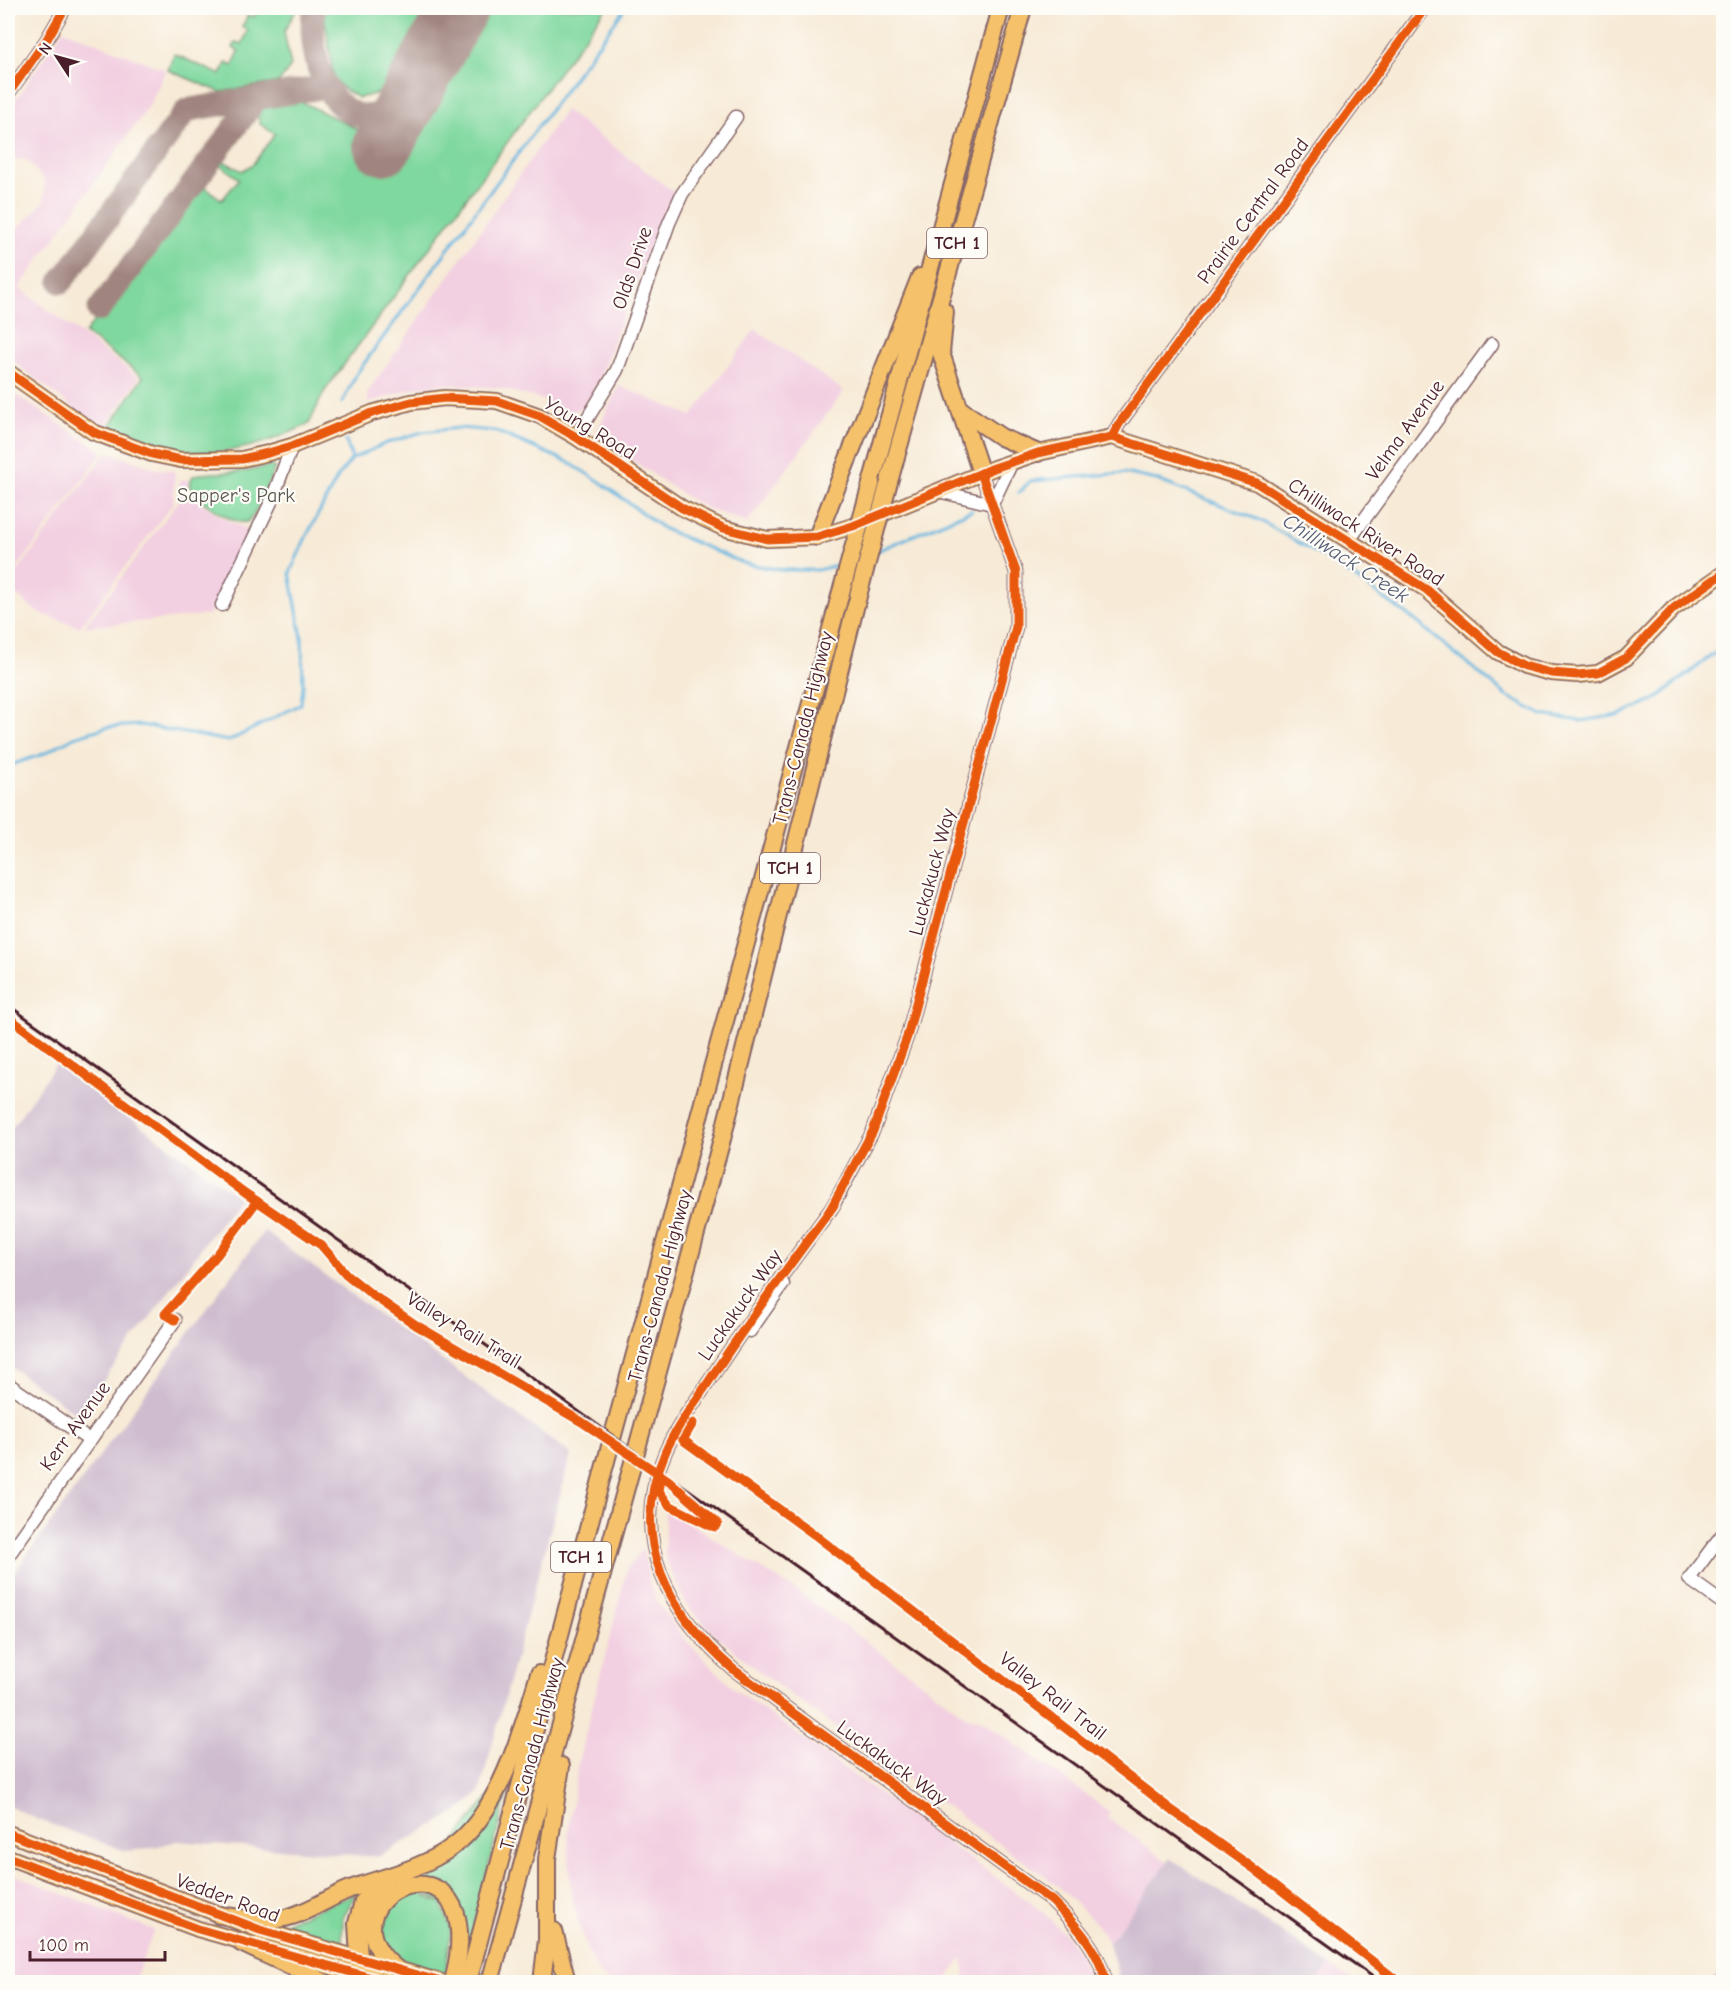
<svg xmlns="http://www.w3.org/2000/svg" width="1731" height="1990" font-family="'Comic Neue',sans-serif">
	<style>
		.built { fill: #f2cfe1 }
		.industrial { fill: #cfbdcf }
		.green { fill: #7fd89e; stroke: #647c64; stroke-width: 1.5 }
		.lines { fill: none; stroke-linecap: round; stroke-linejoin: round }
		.stream { stroke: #63b4de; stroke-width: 3 }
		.taxiway { stroke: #a08480; stroke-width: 24 }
		.runway { stroke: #a08480; stroke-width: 60 }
		.minor-casing { stroke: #876667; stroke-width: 15 }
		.major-casing { stroke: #876667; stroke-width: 18 }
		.highway-casing { stroke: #876667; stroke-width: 20 }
		.minor { stroke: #fff; stroke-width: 12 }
		.major { stroke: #f5c16b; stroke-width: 15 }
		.highway { stroke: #f5c16b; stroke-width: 16 }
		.rail { stroke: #4a1f2b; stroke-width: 3 }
		.highway-bridge-casing { stroke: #876667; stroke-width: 20; stroke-linecap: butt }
		.highway-bridge { stroke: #f5c16b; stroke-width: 16 }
		.cycleway-casing { stroke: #fdfcf7; stroke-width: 13 }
		.cycleway { stroke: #e8590c; stroke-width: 9 }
		.labels { text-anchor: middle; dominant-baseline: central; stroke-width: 4.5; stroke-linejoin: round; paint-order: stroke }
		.shield { fill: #fdfcf7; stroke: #806168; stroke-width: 1.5 }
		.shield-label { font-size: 18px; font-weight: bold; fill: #4a1f2b }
		.street-label { font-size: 20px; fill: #4a1f2b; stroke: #fdfcf7 }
		.park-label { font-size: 20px; fill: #5a564e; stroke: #fdfcf7 }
		.water-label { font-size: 21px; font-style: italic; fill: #545b73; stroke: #fdfcf7 }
	</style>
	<rect width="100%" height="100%" fill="#fdfcf7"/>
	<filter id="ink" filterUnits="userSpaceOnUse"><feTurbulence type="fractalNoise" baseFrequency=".0167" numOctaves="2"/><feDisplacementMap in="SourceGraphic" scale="12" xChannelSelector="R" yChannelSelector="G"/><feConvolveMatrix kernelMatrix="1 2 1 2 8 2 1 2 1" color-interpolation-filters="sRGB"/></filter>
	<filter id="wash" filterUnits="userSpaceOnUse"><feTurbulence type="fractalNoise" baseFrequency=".008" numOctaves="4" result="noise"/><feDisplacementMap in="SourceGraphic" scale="24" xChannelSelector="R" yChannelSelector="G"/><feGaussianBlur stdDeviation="1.35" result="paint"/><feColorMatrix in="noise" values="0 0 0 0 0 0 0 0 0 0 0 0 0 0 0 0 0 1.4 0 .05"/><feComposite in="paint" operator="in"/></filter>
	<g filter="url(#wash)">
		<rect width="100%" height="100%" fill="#f7ead6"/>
		<!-- built -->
		<g class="built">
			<polygon points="63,30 166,70 149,106 19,288 139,378 106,425 80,413 8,357 8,233 22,224 44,202 45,181 27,160 8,159 8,111"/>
			<polygon points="565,110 675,193 660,221 593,394 581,409 568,412 544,400 499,388 445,384 418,387 368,403 367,393"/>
			<polygon points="755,329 844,391 747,523 706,508 687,497 595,435 619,386 692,416"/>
			<polygon points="8,390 103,452 8,580"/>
			<polygon points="107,452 157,469 175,471 173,503 80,627 38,613 8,588 8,584"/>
			<polygon points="188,479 187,494 228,521 251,531 209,615 84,627 178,502 180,480"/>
			<polygon points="665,1508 800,1593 969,1718 980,1719 1110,1812 1107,1817 1168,1862 1109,1943 1094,1921 1057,1885 769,1679 713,1633 686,1604 665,1558"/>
			<polygon points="643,1549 650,1585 658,1604 682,1636 733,1688 1042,1911 1065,1934 1079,1953 1091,1982 965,1982 963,1958 945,1982 609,1982 600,1975 587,1950 571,1895 568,1835 578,1763 627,1569"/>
			<polygon points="8,1872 154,1930 134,1982 8,1982"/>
			<polygon points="1330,1965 1355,1982 1317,1982"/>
		</g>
		<!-- industrial -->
		<g class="industrial">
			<polygon points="56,1064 239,1197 78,1415 8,1365 8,1133"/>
			<polygon points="264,1231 571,1454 479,1793 458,1811 378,1857 177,1841 148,1849 126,1851 39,1820 8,1805 8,1581"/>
			<polygon points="1170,1858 1330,1965 1317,1982 1120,1982 1109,1943"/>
		</g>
		<!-- green -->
		<g class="green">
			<polygon points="259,8 297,8 284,32 291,66 279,82 220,92 168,70 174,54 221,75 226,63 233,66 239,51 233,48 236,42 242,44 248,30 242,27 248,15 254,17"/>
			<polygon points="323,8 439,8 394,89 359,98 346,91 334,79"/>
			<path d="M474,8H606L324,392L309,424C230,461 189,461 109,427L143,377L85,333L198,182L222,200L239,179L215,161L217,158L242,171L253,164L275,134L260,124L256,108L298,100L357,129L393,153Z"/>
			<path d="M270,466L275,468L255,513L247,522C233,525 193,498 189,485L193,476L199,474L248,471Z"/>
			<polygon points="515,1764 463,1964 462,1914 405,1881 439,1860"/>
			<polygon points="356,1893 343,1918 342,1943 336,1944 282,1928 282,1924"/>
			<path d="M420,1893L442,1904L451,1928L446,1974L391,1955L379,1929C385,1906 395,1894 420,1893Z"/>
		</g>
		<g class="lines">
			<!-- stream -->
			<g class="stream">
				<path d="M8,179C12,187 14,201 8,209"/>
				<polyline points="342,403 357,373 625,8"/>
				<polyline points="346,441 352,459"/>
				<polyline points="1019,493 1030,481 1124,473 1157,480 1259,520 1334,563 1412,618 1507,696 1542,715 1581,721 1619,715 1653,701 1724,646"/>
				<polyline points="877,551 972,510"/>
				<polyline points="8,766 43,754 74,737 107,727 141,725 229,741 301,704 303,686 302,638 290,573 306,537 339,475 352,459 384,444 422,432 459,428 495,431 566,461 599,481 664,529 743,563 781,570 817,570 843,564"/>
			</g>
			<!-- taxiway -->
			<g class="taxiway">
				<path d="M314,8C305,67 341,155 409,97"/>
				<polyline points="61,282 187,110 325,87"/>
				<polyline points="99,310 256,99"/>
			</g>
			<!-- runway -->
			<polyline class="runway" points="383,145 459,8"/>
		</g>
	</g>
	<g filter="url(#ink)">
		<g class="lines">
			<!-- minor casing -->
			<g class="minor-casing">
				<g id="minor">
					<polyline points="8,94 47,39 65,8"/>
					<polyline points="576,437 617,370 669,223 682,194 736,117"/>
					<polyline points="1112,437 1119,424 1425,8"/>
					<polyline points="938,491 992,504"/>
					<polyline points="992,504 1012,462"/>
					<polyline points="1350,539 1492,344"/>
					<polyline points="222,605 271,502 292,446"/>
					<path d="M834,1205C793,1260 753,1314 715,1372C698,1399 677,1424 665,1453C627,1540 669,1614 734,1670L1052,1901C1077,1926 1098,1948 1106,1982"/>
					<polyline points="830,1211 873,1131 907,1037 1016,627 1016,572 981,473"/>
					<polyline points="750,1331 783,1284"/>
					<polyline points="8,1384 89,1440"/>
					<polyline points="1724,1532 1689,1579 1724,1604"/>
					<polyline points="8,1556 175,1320"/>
					<polyline points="1720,1982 1724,1978"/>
				</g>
			</g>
			<!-- major casing -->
			<g class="major-casing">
				<g id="major">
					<polyline points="8,372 93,432 152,454 181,460 242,459 268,453 292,446 372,413 411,402 445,398 497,401 540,416 576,437 682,508 723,528 767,539 817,537 853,526 994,468 1038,453 1112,437 1257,483 1427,590 1498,652 1524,666 1551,673 1577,675 1598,673 1626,658 1674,608 1724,573"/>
					<polyline points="8,1833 260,1930 441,1982"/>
					<polyline points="8,1857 198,1929 386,1982"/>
				</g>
			</g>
			<!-- highway casing -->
			<g class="highway-casing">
				<g id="highway">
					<polyline points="945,312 941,353 981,473"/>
					<polyline points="961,410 1001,437 1038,453"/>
					<polyline points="890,478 1023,8"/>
					<polyline points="871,484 1001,8"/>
					<polyline points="817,537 920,277"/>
					<path d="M219,1915C244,1918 268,1924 292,1916C312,1910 330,1897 350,1889C384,1877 422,1869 452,1847C499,1814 523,1728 539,1674"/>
					<polyline points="554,1931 567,1982"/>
					<polyline points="241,1943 324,1982"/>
					<path d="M398,1970C305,1897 495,1816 453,1982"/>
					<polyline points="373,1979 359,1959 357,1923 363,1902 385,1880"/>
					<polyline points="468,1982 606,1461 838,603"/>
					<polyline points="490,1982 722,1139 858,596"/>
					<polyline points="542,1982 547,1940 547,1859 561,1766"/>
				</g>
			</g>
			<!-- minor -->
			<use href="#minor" class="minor"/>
			<!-- major -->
			<use href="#major" class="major"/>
			<!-- highway -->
			<use href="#highway" class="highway"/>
			<!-- rail -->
			<polyline class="rail" points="8,1005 1380,1982"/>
			<!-- highway-bridge casing -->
			<g class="highway-bridge-casing">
				<g id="highway-bridge">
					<polyline points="858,596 890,478"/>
					<polyline points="838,603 871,484"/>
				</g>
			</g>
			<!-- highway-bridge -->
			<use href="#highway-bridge" class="highway-bridge"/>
			<!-- cycleway casing -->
			<g class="cycleway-casing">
				<g id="cycleway">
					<polyline points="8,94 47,39 65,8"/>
					<polyline points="8,372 93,432 152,454 181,460 242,459 268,453 292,446 372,413 411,402 445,398 497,401 540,416 576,437 682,508 723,528 767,539 817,537 853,526 994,468 1038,453 1112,437 1257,483 1427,590 1498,652 1524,666 1551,673 1577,675 1598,673 1626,658 1674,608 1724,573"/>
					<polyline points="1112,437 1119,424 1425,8"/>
					<polyline points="8,1017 245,1193 321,1245 346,1274 371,1294 416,1325 582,1422 668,1480 718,1524 715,1527 711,1526 669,1505 659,1491 661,1480"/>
					<path d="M834,1205C793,1260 753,1314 715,1372C698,1399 677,1424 665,1453C627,1540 669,1614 734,1670L1052,1901C1077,1926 1098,1948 1106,1982"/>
					<polyline points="829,1212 873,1131 907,1037 1016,627 1016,572 981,473"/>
					<polyline points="175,1320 165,1314 217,1255 257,1201"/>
					<polyline points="693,1423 683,1440 815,1535 1173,1811 1253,1868 1399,1982"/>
					<polyline points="8,1833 260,1930 441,1982"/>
					<polyline points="8,1857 198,1929 386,1982"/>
				</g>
			</g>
			<!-- cycleway -->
			<use href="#cycleway" class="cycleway"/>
		</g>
	</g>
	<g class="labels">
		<!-- shield labels -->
		<g class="shield">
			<rect x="927" y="228" width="60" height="30" rx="4.5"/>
			<rect x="760" y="853" width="60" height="30" rx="4.5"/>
			<rect x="551" y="1542" width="60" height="30" rx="4.5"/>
		</g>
		<g class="shield-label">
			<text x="957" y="243">TCH 1</text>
			<text x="790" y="868">TCH 1</text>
			<text x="581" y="1557">TCH 1</text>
		</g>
		<!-- street labels -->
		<g class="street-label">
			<text transform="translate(1253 211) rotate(-54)">Prairie Central Road</text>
			<text transform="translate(632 268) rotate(-71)">Olds Drive</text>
			<text transform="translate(590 428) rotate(31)">Young Road</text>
			<text transform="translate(1405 430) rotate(-54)">Velma Avenue</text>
			<text transform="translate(1366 532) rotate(33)">Chilliwack River Road</text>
			<text transform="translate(803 728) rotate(-76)">Trans-Canada Highway</text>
			<text transform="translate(932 872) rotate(-75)">Luckakuck Way</text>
			<text transform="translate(660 1286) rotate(-75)">Trans-Canada Highway</text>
			<text transform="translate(740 1305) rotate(-55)">Luckakuck Way</text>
			<text transform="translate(464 1330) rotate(31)">Valley Rail Trail</text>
			<text transform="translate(75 1426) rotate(-54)">Kerr Avenue</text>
			<text transform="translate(1053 1696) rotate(38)">Valley Rail Trail</text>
			<text transform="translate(532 1754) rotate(-75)">Trans-Canada Highway</text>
			<text transform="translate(892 1763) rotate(36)">Luckakuck Way</text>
			<text transform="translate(228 1898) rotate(20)">Vedder Road</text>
		</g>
		<!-- park labels -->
		<g class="park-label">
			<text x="236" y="495">Sapper's Park</text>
		</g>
		<!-- water labels -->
		<g class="water-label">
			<text transform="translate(1346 558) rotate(33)">Chilliwack Creek</text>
		</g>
	</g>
	<!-- margin -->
	<rect width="1731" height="1990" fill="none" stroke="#fdfcf7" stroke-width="30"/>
	<!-- north arrow -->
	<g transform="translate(57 57) rotate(306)" stroke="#fdfcf7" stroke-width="4.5" paint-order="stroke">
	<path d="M0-4.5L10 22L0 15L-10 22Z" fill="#4a1f2b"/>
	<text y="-9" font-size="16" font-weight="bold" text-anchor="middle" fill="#4a1f2b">N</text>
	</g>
	<!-- scale -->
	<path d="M30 1951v9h135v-9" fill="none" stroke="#4a1f2b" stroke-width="3"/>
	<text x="39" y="1951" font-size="18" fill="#4a1f2b" stroke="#fdfcf7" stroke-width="4.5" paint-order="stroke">100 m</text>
</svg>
